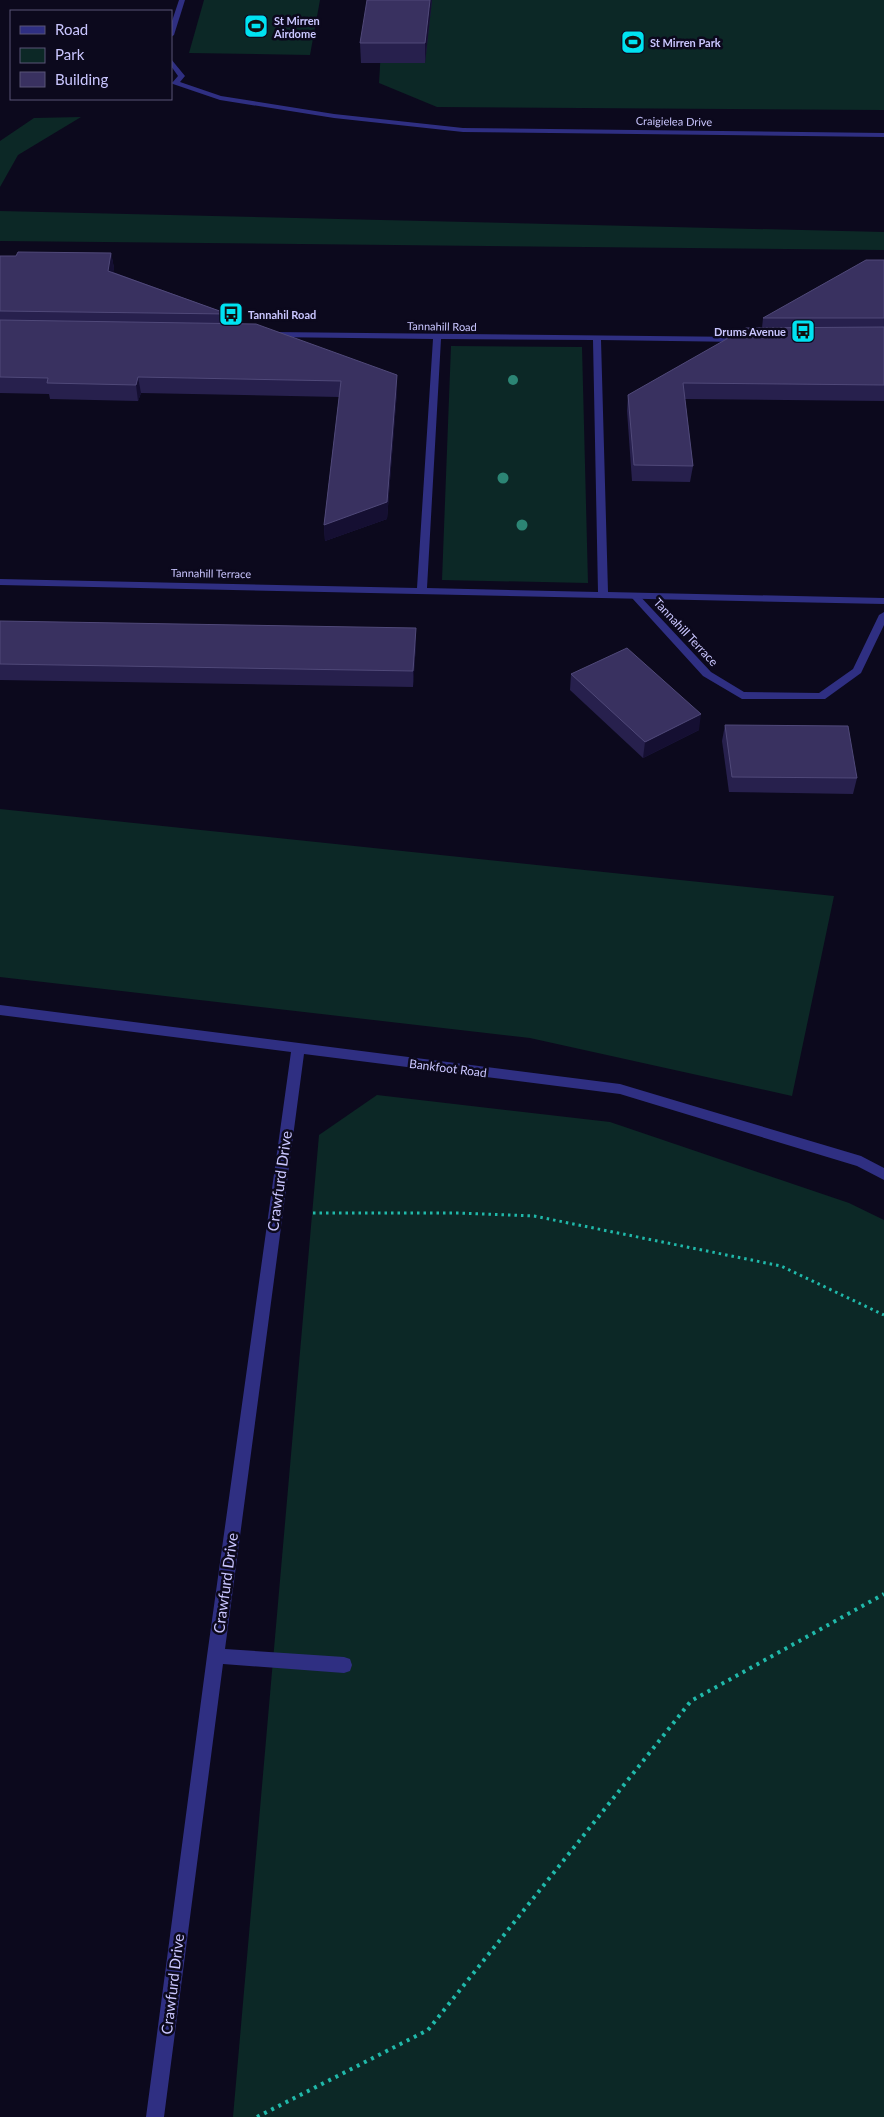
<svg xmlns="http://www.w3.org/2000/svg" width="884" height="2117" font-family="Lato,sans-serif">
	<style>
		.green { fill: #0c2826 }
		.lines { fill: none; stroke-linecap: round; stroke-linejoin: round }
		.path-far1 { stroke: #20b9aa; stroke-width: 3; stroke-dasharray: 2.5 4; stroke-linecap: butt }
		.path { stroke: #20b9aa; stroke-width: 4; stroke-dasharray: 3 5; stroke-linecap: butt }
		.lane { fill: #2f2f82; fill-rule: evenodd }
		.street { fill: #2f2f82; fill-rule: evenodd }
		.tree { fill: #2c8574 }
		.wall { fill: #27204d }
		.shaded-wall { fill: #150f32 }
		.building { fill: #393160; stroke: #504979 }
		.labels { text-anchor: middle; dominant-baseline: central; stroke-width: 5; stroke-linejoin: round; paint-order: stroke }
		.far-poi-label { font-size: 11px; font-weight: bold; fill: #cac6ff; stroke: #0c091d; text-anchor: start }
		.far-street-label { font-size: 11px; fill: #cac6ff; stroke: #0c091d }
		.street-label { font-size: 12px; fill: #cac6ff; stroke: #0c091d }
		.near-street-label { font-size: 15px; fill: #cac6ff; stroke: #0c091d }
	</style>
	<rect width="100%" height="100%" fill="#0c091d"/>
	<!-- green -->
	<g class="green">
		<polygon points="204,0 320,0 310,55 189,53"/>
		<polygon points="384,0 884,0 884,110 437,107 379,83"/>
		<polygon points="81,117 18,155 0,187 0,141 34,118"/>
		<polygon points="0,211 884,232 884,250 0,241"/>
		<polygon points="451,346 582,347 588,583 442,580"/>
		<polygon points="0,809 834,896 792,1096 530,1038 0,977"/>
		<polygon points="377,1095 610,1122 849,1203 884,1220 884,2117 233,2117 319,1135"/>
	</g>
	<g class="lines">
		<!-- path-far1 -->
		<polyline class="path-far1" points="313,1213 459,1213 534,1216 781,1266 884,1315"/>
		<!-- path -->
		<polyline class="path" points="257,2117 428,2030 691,1701 884,1594"/>
		<!-- lane -->
		<g class="lane">
			<polygon points="179,0 185,0 174,35 171,37 171,24"/>
			<polygon points="171,59 185,76 180,82 221,96 334,114 463,128 884,133 884,137 463,132 334,118 220,100 173,84 172,83 178,76 171,66"/>
			<polygon points="635,593 638,594 711,672 744,692 819,693 853,669 879,615 884,612 884,625 861,673 825,699 742,699 703,676 632,598 632,594"/>
		</g>
		<!-- street -->
		<g class="street">
			<path d="M272,332L745,337L746,339L742,342L601,340L608,592L884,598V604L0,585V579L417,588L433,339L269,337L268,335ZM441,339L593,340L598,592L427,588Z"/>
			<polygon points="0,1005 620,1084 861,1156 884,1168 884,1180 857,1166 620,1094 304,1054 225,1649 344,1657 350,1659 352,1665 350,1671 344,1673 223,1664 164,2117 146,2117 207,1656 291,1052 0,1015"/>
		</g>
	</g>
	<!-- trees -->
	<g class="tree">
		<circle cx="513" cy="380" r="5"/>
		<circle cx="503" cy="478" r="5.5"/>
		<circle cx="522" cy="525" r="5.5"/>
	</g>
	<!-- wall -->
	<g class="wall">
		<polygon points="432,0 425,63 361,63 360,43"/>
		<polygon points="111,253 114,268 113,272 228,314 229,324 397,391 387,519 325,541 324,525 339,397 141,393 138,401 50,399 49,394 0,393 0,256 16,256"/>
		<polygon points="884,260 884,401 685,399 693,466 690,482 632,481 627,411 628,395 762,328 763,318"/>
		<polygon points="0,621 416,644 413,687 0,680"/>
		<polygon points="571,674 699,730 643,758 570,690"/>
		<polygon points="725,725 857,778 853,794 729,792 722,741"/>
	</g>
	<!-- shaded-wall -->
	<g class="shaded-wall">
		<polygon points="430,0 432,0 425,63 425,43"/>
		<polygon points="111,253 114,268 111,286 108,271"/>
		<polygon points="397,375 397,391 387,519 325,541 324,525"/>
		<polygon points="138,377 141,393 138,401 136,385"/>
		<polygon points="416,628 416,644 413,687 413,671"/>
		<polygon points="701,714 699,730 643,758 645,742"/>
	</g>
	<!-- building -->
	<g class="building">
		<polygon points="367,0 430,0 425,43 360,43"/>
		<polygon points="18,252 111,253 108,271 228,314 0,311 0,256 16,256"/>
		<polygon points="866,260 884,260 884,318 763,318"/>
		<polygon points="0,320 256,324 397,375 387,502 324,525 341,381 138,377 136,385 47,383 48,378 0,377"/>
		<polygon points="884,327 884,385 683,383 693,466 634,465 628,395 746,328"/>
		<polygon points="0,621 416,628 413,671 0,664"/>
		<polygon points="627,648 701,714 645,742 571,674"/>
		<polygon points="725,725 848,726 857,778 732,777"/>
	</g>
	<!-- icons -->
	<defs>
		<g id="stadium-square" transform="scale(1.25)"><rect x="-9" y="-9" width="18" height="18" rx="4" fill="#00e2f1" stroke="#0c091d"/><path d="M0-5a6.5 5 0 1 0 0 10a6.5 5 0 1 0 0-10ZM-3.5-1.8h7v3.6h-7Z" fill="#111"/></g>
		<g id="bus-square" transform="scale(1.25)"><rect x="-9" y="-9" width="18" height="18" rx="4" fill="#00e2f1" stroke="#0c091d"/><path d="M-5-6H5V4H4V6H2V4H-2V6H-4V4H-5ZM-3.5-4V0h7V-4ZM-3.5 1.2v1.5H-2V1.2ZM2 1.2v1.5H3.5V1.2Z" fill="#111"/></g>
	</defs>
	<g fill-rule="evenodd">
		<use href="#stadium-square" x="256" y="26"/>
		<use href="#stadium-square" x="633" y="42"/>
		<use href="#bus-square" x="231" y="314"/>
		<use href="#bus-square" x="803" y="331"/>
	</g>
	<g class="labels">
		<!-- far-poi labels -->
		<g class="far-poi-label">
			<text x="274" y="20">St Mirren<tspan x="274" dy="13">Airdome</tspan></text>
			<text x="650" y="42">St Mirren Park</text>
			<text x="248" y="314">Tannahil Road</text>
			<text x="786" y="331" text-anchor="end">Drums Avenue</text>
		</g>
		<!-- far-street labels -->
		<g class="far-street-label">
			<text transform="translate(674 121) rotate(1)">Craigielea Drive</text>
			<text transform="translate(442 326) rotate(1)">Tannahill Road</text>
			<text transform="translate(211 573) rotate(1)">Tannahill Terrace</text>
		</g>
		<!-- street labels -->
		<g class="street-label">
			<text transform="translate(686 632) rotate(47)">Tannahill Terrace</text>
			<text transform="translate(448 1068) rotate(7)">Bankfoot Road</text>
		</g>
		<!-- near-street labels -->
		<g class="near-street-label">
			<text transform="translate(279 1181) rotate(-82)">Crawfurd Drive</text>
			<text transform="translate(225 1583) rotate(-82)">Crawfurd Drive</text>
			<text transform="translate(172 1984) rotate(-83)">Crawfurd Drive</text>
		</g>
	</g>
	<!-- legend -->
	<rect x="10" y="10" width="162" height="90" fill="#0c091d" stroke="#585577"/>
	<rect x="20" y="26" width="25" height="8" fill="#2f2f82" stroke="#585577"/>
	<text x="55" y="35" font-size="15" fill="#cac6ff">Road</text>
	<rect x="20" y="48" width="25" height="15" fill="#0c2826" stroke="#585577"/>
	<text x="55" y="60" font-size="15" fill="#cac6ff">Park</text>
	<rect x="20" y="72" width="25" height="15" fill="#393160" stroke="#585577"/>
	<text x="55" y="85" font-size="15" fill="#cac6ff">Building</text>
</svg>
